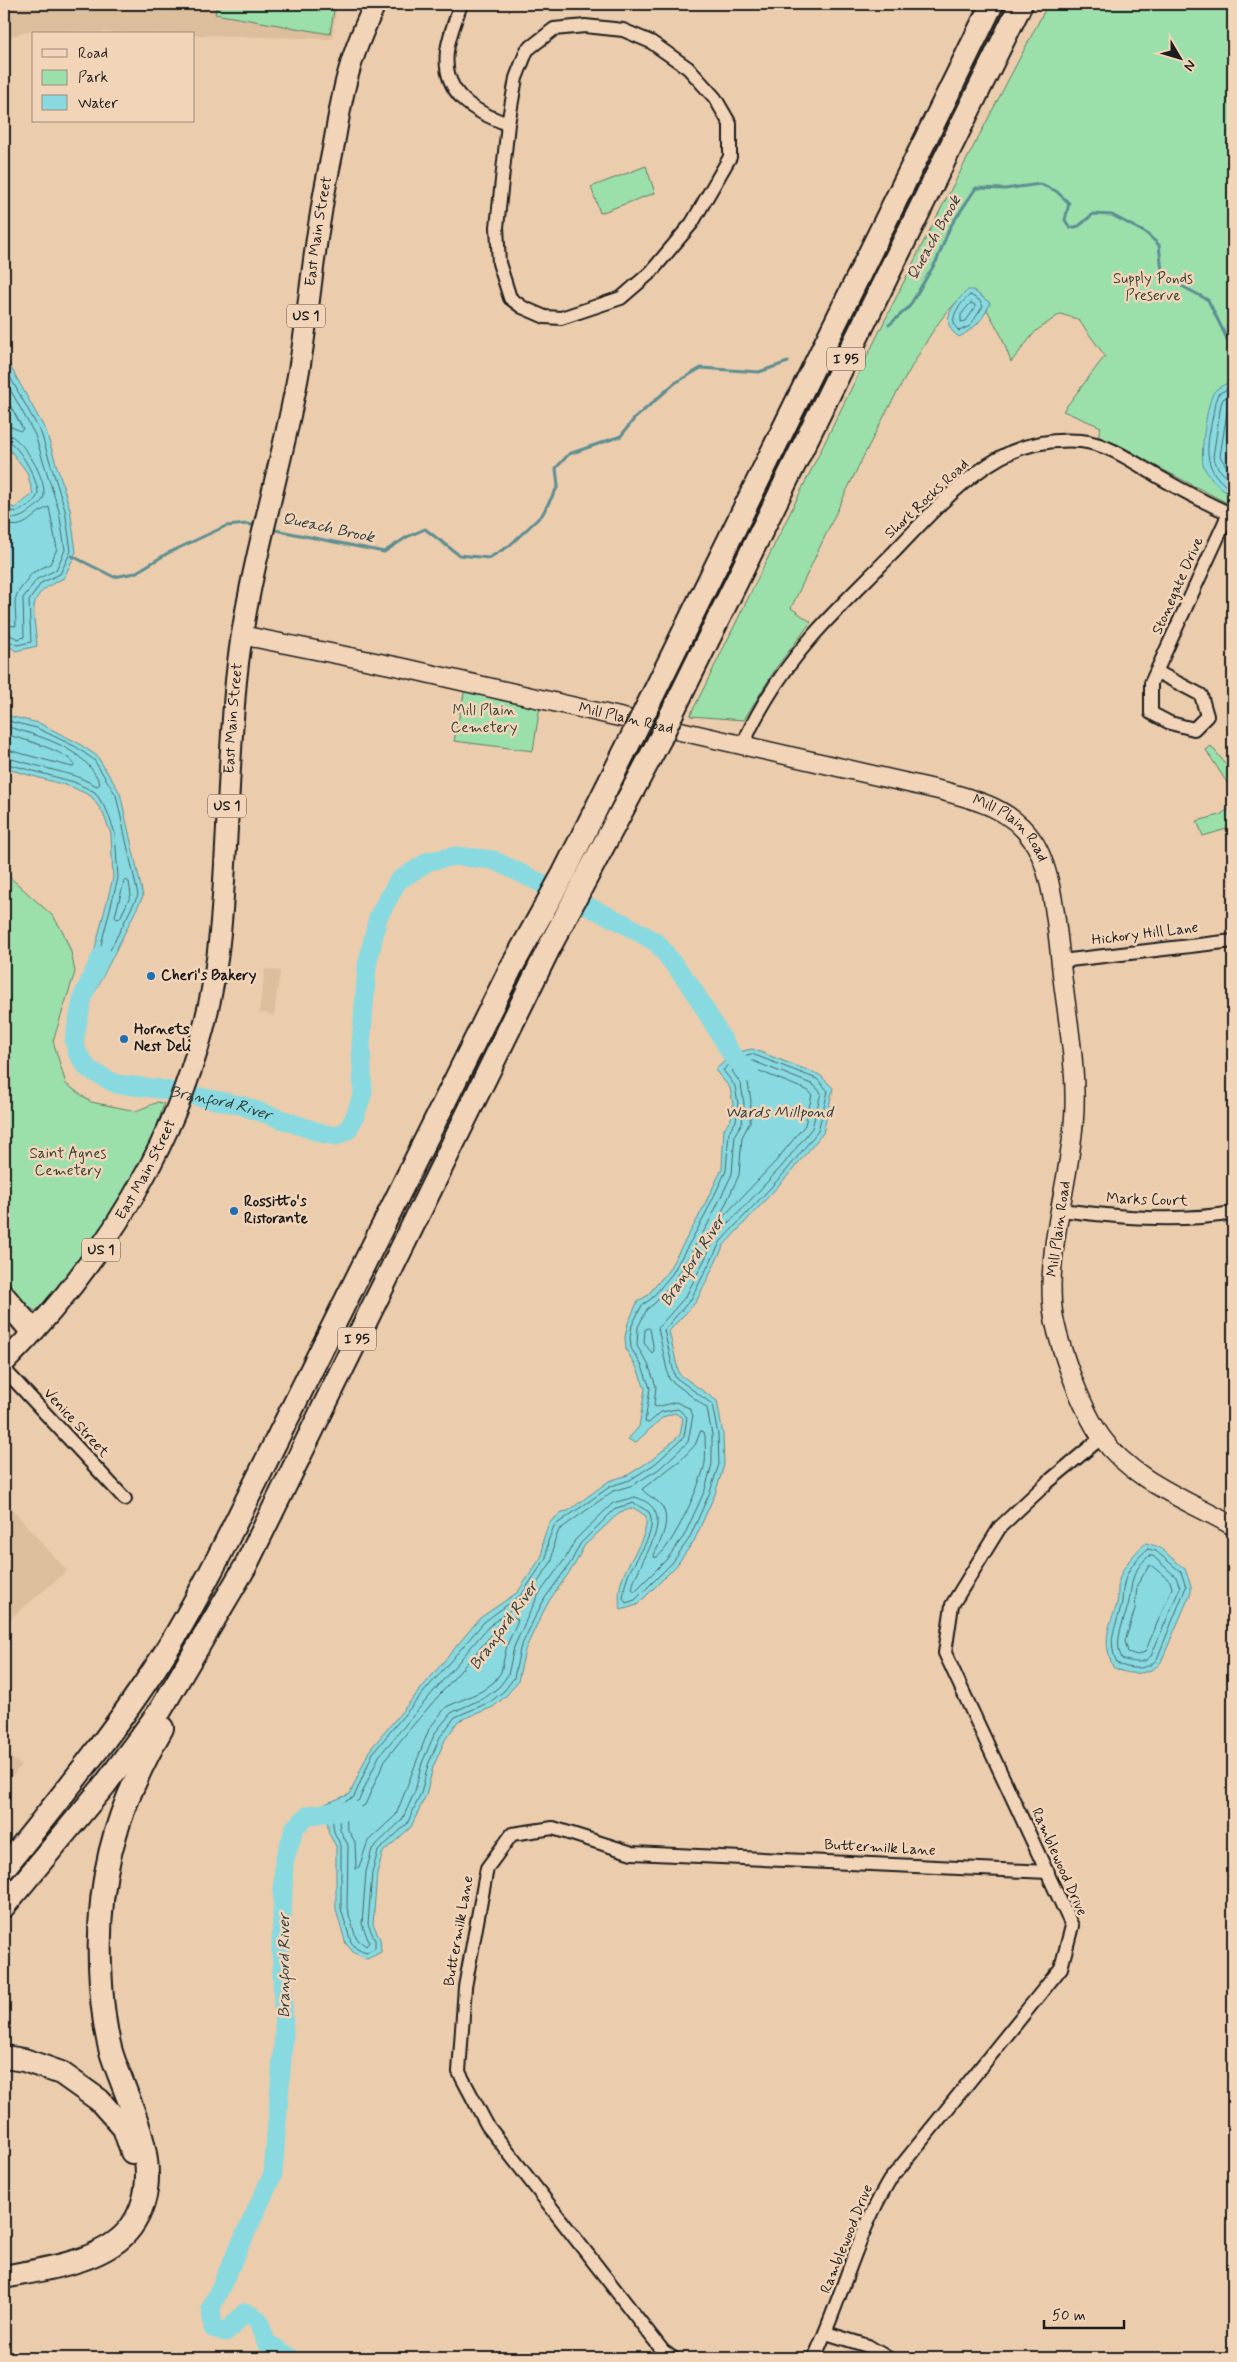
<svg xmlns="http://www.w3.org/2000/svg" width="1237" height="2362" font-family="Mynerve,sans-serif">
	<style>
		.built { fill: #ddbe9c }
		.green { fill: #9bdfab; stroke: #5c7e64 }
		.water { fill: #88dae0; stroke: #5d8e92 }
		.lines { fill: none; stroke-linecap: round; stroke-linejoin: round }
		.shore { stroke: #47686a; stroke-width: 1 }
		.stream { stroke: #5d8e92; stroke-width: 3 }
		.river { stroke: #88dae0; stroke-width: 19 }
		.street-casing { stroke: #1c1c1c; stroke-width: 16 }
		.secondary-casing { stroke: #1c1c1c; stroke-width: 21 }
		.primary-casing { stroke: #1c1c1c; stroke-width: 24 }
		.highway-casing { stroke: #1c1c1c; stroke-width: 26 }
		.street { stroke: #f2d4b8; stroke-width: 12 }
		.secondary { stroke: #f2d4b8; stroke-width: 18 }
		.primary { stroke: #f2d4b8; stroke-width: 20 }
		.highway { stroke: #f2d4b8; stroke-width: 22 }
		.highway-bridge-casing { stroke: #1c1c1c; stroke-width: 26; stroke-linecap: butt }
		.highway-bridge { stroke: #f2d4b8; stroke-width: 22 }
		.poi-dot { fill: #1f6fb2; stroke: #f2d4b8; stroke-width: 2 }
		.labels { text-anchor: middle; dominant-baseline: central; stroke-width: 5; stroke-linejoin: round; paint-order: stroke }
		.shield { fill: #f2d4b8; stroke: #5c534b; stroke-width: 1 }
		.shield-label { font-size: 14px; font-weight: bold; fill: #1c1c1c }
		.street-label { font-size: 15px; fill: #1c1c1c; stroke: #f2d4b8 }
		.park-label { font-size: 15px; fill: #354339; stroke: #f2d4b8 }
		.poi-label { font-size: 15px; font-weight: bold; fill: #1c1c1c; stroke: #f2d4b8; text-anchor: start }
		.water-label { font-size: 16px; font-style: italic; fill: #324243; stroke: #f2d4b8 }
	</style>
	<rect width="100%" height="100%" fill="#ebccad"/>
	<filter id="ink" filterUnits="userSpaceOnUse"><feTurbulence type="fractalNoise" baseFrequency=".02" numOctaves="2"/><feDisplacementMap in="SourceGraphic" scale="10" xChannelSelector="R" yChannelSelector="G"/><feConvolveMatrix kernelMatrix="1 2 1 2 8 2 1 2 1" color-interpolation-filters="sRGB"/></filter>
	<g filter="url(#ink)">
		<!-- built -->
		<g class="built">
			<polygon points="4,4 337,4 332,39 34,30 4,38"/>
			<polygon points="265,969 280,971 274,1015 259,1013"/>
			<polygon points="4,1500 67,1571 4,1624"/>
			<polygon points="4,1752 21,1765 4,1786"/>
		</g>
		<!-- green -->
		<g class="green">
			<polygon points="217,4 335,4 330,34 215,14"/>
			<path d="M1048,4H1233V495L1227,493L1233,497V506L1098,436L1101,427L1063,411L1105,356L1078,319L1060,314L1036,331L1011,362L1001,335L987,310L990,303L973,290C942,308 926,343 908,373C864,449 829,529 791,608L811,622L776,668L744,720L690,716L922,245Z"/>
			<polygon points="646,166 655,193 600,213 591,187"/>
			<polygon points="465,689 540,706 533,751 454,741"/>
			<polygon points="1211,746 1233,773 1233,792 1206,750"/>
			<polygon points="1233,806 1233,827 1203,836 1197,821 1220,815"/>
			<path d="M4,872L53,916L63,932L71,952L75,972L53,1041L66,1084L91,1102L136,1111L158,1102L164,1104C158,1121 154,1139 146,1155C120,1214 80,1265 37,1312L22,1303L4,1281Z"/>
		</g>
		<!-- water -->
		<g class="water">
			<path d="M968,290H973L990,303C984,319 974,329 959,337C937,322 954,303 968,290Z"/>
			<path d="M4,355L46,431L70,509L76,552L64,578C24,596 34,608 37,646L16,651L4,642V505L15,508L33,494L27,472L4,442Z"/>
			<path d="M1233,380V497C1223,491 1209,479 1204,467C1199,458 1207,401 1214,392C1218,387 1228,383 1233,380Z"/>
			<polygon points="4,715 39,723 78,743 97,756 120,793 143,896 95,992 90,968 113,878 111,834 103,813 91,796 72,787 4,768"/>
			<path d="M752,1049L820,1075L833,1088L823,1133L790,1173L724,1245L696,1302L669,1331L679,1374L717,1401L723,1434L724,1465L715,1494L694,1541L676,1566L637,1605L621,1610C610,1572 650,1547 646,1516L634,1508L620,1512L584,1546L575,1564L549,1601L538,1622L525,1650L518,1681L507,1695L493,1707L458,1721L445,1740L433,1767L426,1795L411,1827L383,1852L377,1873L373,1924L380,1939L381,1952L367,1959L354,1953L346,1944L336,1910V1846L329,1834L325,1804L350,1794L369,1751L480,1618L518,1592L542,1556L543,1540L549,1523L562,1512L568,1511L609,1481L628,1475L653,1459L680,1435L683,1418L675,1413L663,1417L635,1443L628,1439L639,1427L645,1389L637,1368L626,1350L625,1337L628,1323L638,1301L647,1296L668,1271L698,1218L722,1169L724,1129L731,1119L733,1104L730,1088L715,1070L734,1053Z"/>
			<path d="M1146,1543L1159,1547L1185,1569L1191,1586V1592L1161,1662C1150,1676 1128,1676 1113,1667C1103,1641 1107,1632 1116,1607C1119,1599 1117,1589 1119,1580C1123,1565 1135,1553 1146,1543Z"/>
		</g>
		<g class="lines">
			<!-- shore -->
			<g class="shore">
				<path d="M970,295L979,300L983,306L970,326L959,331C946,319 960,304 970,295Z"/>
				<polygon points="971,303 975,305 975,308 966,321 961,322 961,315"/>
				<polyline points="4,366 41,433 65,510 71,551 60,574 41,583 29,601 31,642 17,645 4,639"/>
				<polyline points="4,378 35,435 59,511 65,550 56,570 37,579 23,598 24,637 18,639 4,632"/>
				<path d="M1233,386L1218,394L1215,402C1210,440 1195,466 1233,491"/>
				<polyline points="1233,393 1223,399 1221,404 1213,457 1218,468 1233,484"/>
				<polyline points="4,394 23,429 20,431 12,427 4,425"/>
				<polyline points="1233,402 1228,406 1220,456 1224,463 1233,473"/>
				<path d="M4,433C21,434 50,482 43,499C41,504 33,508 29,512C19,519 15,520 4,516"/>
				<path d="M4,439C17,441 39,481 38,494C37,501 23,509 17,512L4,510"/>
				<path d="M4,524C28,531 30,514 49,507L57,549L50,564L32,573L17,594L15,602L16,626L4,625"/>
				<polyline points="4,720 37,728 76,747 94,760 116,795 138,895 99,972 95,968 118,878 115,833 107,811 95,792 74,782 4,763"/>
				<path d="M4,726C38,735 87,748 100,784L97,786L76,776L4,757"/>
				<path d="M4,734C20,738 67,751 75,765L72,767L4,749"/>
				<polygon points="126,880 129,882 131,895 120,918 117,919 115,916 124,882"/>
				<path d="M752,1054L817,1079L828,1091L818,1131L787,1170L721,1241L691,1299L664,1330L675,1377L712,1404L718,1435L719,1464L710,1492L689,1539L672,1563L635,1600L626,1603L623,1598C624,1591 625,1584 627,1578C634,1559 659,1533 649,1512L634,1503L616,1508L580,1544L571,1562L545,1598L534,1619L520,1649L514,1678L504,1691L490,1702L455,1717L440,1737L428,1765L421,1793L407,1824L378,1851L372,1873L368,1924L375,1940V1948L366,1953L357,1949L351,1942L341,1909V1846L334,1832L331,1808L354,1797L373,1753L399,1721L484,1622L522,1594L546,1558L548,1541L554,1526L611,1486L630,1480L656,1463L684,1437L687,1417L678,1409L661,1412L649,1423L645,1422L650,1388L642,1366L631,1348L630,1337L632,1325L642,1305L651,1299L672,1274L702,1221L726,1171L729,1132L736,1121L738,1104L735,1086L723,1070L737,1058Z"/>
				<path d="M753,1061L814,1085L821,1093L812,1128L782,1166L716,1237L686,1296L658,1328L669,1379L707,1408L712,1435V1464L705,1490L684,1536L667,1559L635,1591L632,1589C637,1560 684,1512 635,1497L613,1503L575,1540L565,1559L539,1594L528,1616L514,1647L508,1675L499,1687L486,1697L451,1713L435,1733L422,1763L415,1791L402,1820L372,1849L366,1872L362,1924L369,1942L366,1946L356,1938L347,1908L348,1845L340,1830L338,1812L359,1800L379,1756L488,1627L527,1598L552,1561L554,1542L559,1530L613,1491L633,1485L659,1469L688,1442L693,1415L689,1408L676,1402L657,1407L654,1406L656,1386L648,1364L637,1346L638,1327L647,1309L655,1303L677,1277L708,1224L732,1174L735,1134L742,1123L744,1104L741,1084L732,1071L740,1064Z"/>
				<polygon points="752,1068 809,1091 812,1095 805,1125 776,1161 723,1217 721,1214 739,1175 742,1137 750,1122 751,1101 748,1083 743,1072"/>
				<polygon points="648,1328 650,1329 654,1351 652,1353 644,1343 645,1330"/>
				<path d="M701,1431L704,1432L705,1436C705,1445 706,1455 705,1463C702,1481 671,1552 655,1558L654,1555C661,1540 674,1516 658,1502C653,1497 646,1495 642,1489L682,1459L695,1445Z"/>
				<path d="M1148,1549L1156,1551L1181,1572L1186,1587L1157,1659C1148,1671 1129,1670 1117,1663C1107,1639 1115,1630 1121,1607C1123,1599 1122,1591 1124,1584C1127,1569 1137,1558 1148,1549Z"/>
				<path d="M1149,1556H1153L1176,1577L1180,1588L1151,1656C1143,1665 1132,1662 1122,1659C1114,1641 1122,1627 1127,1609C1134,1586 1127,1575 1149,1556Z"/>
				<polygon points="1152,1566 1170,1581 1172,1588 1145,1652 1137,1655 1128,1652 1125,1641 1135,1609 1137,1585 1149,1566"/>
				<polygon points="514,1617 518,1620 507,1645 501,1672 494,1682 482,1691 446,1707 429,1729 396,1815 368,1841 359,1867 356,1869 355,1842 347,1828 346,1816 365,1805 385,1760 409,1730 493,1633"/>
			</g>
			<!-- stream -->
			<g class="stream">
				<polyline points="889,325 909,307 937,260 950,227 976,188 1005,189 1040,184 1056,191 1069,203 1065,220 1070,228 1079,226 1093,214 1112,215 1146,233 1159,245 1162,271 1182,286 1208,300 1233,351"/>
				<polyline points="270,529 384,552 407,537 425,529 459,555 489,558 509,546 542,515 558,486 556,468 569,454 621,436 634,419 675,383 701,368 759,372 788,362"/>
				<polyline points="72,556 114,577 135,573 168,553 226,526 247,524 256,526"/>
			</g>
			<!-- river -->
			<g class="river">
				<polyline points="585,905 625,924 657,943 691,986 732,1055 750,1073"/>
				<path id="s1" d="M102,955L83,996L74,1041L77,1052L88,1069L116,1084L160,1089L240,1105L321,1133L336,1136L348,1130L355,1116L363,1093L361,1046L367,966L378,917L398,881L429,861L456,856L493,860L545,885"/>
				<polyline points="291,2358 266,2342 259,2320 245,2312 227,2332 213,2328 211,2308 273,2174 284,2033 281,1945 284,1861 295,1827 309,1815 352,1810"/>
			</g>
			<!-- street casing -->
			<g class="street-casing">
				<g id="street">
					<path d="M461,4C456,19 449,35 447,51C442,94 474,112 508,124L497,227L499,263L510,298L522,307L545,317L561,318L621,298L651,272L692,223L730,157V124L715,98L688,68L651,42L623,30L585,26L554,29L527,50L516,78L508,124"/>
					<polyline points="1157,672 1201,695 1207,716 1194,729 1170,723 1151,713 1151,683 1229,513"/>
					<path d="M744,744C749,728 758,714 766,700C801,641 844,603 891,555C925,520 958,481 1001,457C1025,444 1053,439 1081,441C1109,444 1135,463 1159,477C1183,491 1208,504 1233,515"/>
					<polyline points="1061,961 1233,941"/>
					<path d="M1060,1210C1118,1217 1175,1223 1233,1213"/>
					<polyline points="4,1289 38,1329"/>
					<polyline points="4,1306 30,1337"/>
					<polyline points="4,1369 125,1499"/>
					<polyline points="826,2333 868,2346 888,2358"/>
					<polyline points="673,2358 663,2351 487,2125 459,2072 465,1987 487,1868 512,1834 553,1828 632,1853 1048,1872"/>
					<path d="M814,2358C841,2301 856,2236 889,2181L1061,1968L1072,1926L945,1653L952,1605L1000,1527L1048,1482L1101,1438"/>
				</g>
			</g>
			<!-- secondary casing -->
			<g class="secondary-casing">
				<g id="secondary">
					<path id="s2" d="M241,635L400,667L943,791C977,800 1012,809 1033,841C1055,873 1058,943 1063,982C1069,1027 1077,1073 1074,1118C1070,1180 1048,1240 1052,1302C1054,1337 1082,1410 1102,1438C1132,1480 1189,1501 1233,1526"/>
				</g>
			</g>
			<!-- primary casing -->
			<g class="primary-casing">
				<g id="primary">
					<path id="s3" d="M4,1363C119,1247 205,1099 220,933C228,850 228,765 236,681C246,576 281,474 299,370C308,318 312,265 321,213C324,191 329,170 333,149C338,123 341,97 349,71C355,48 365,26 375,4"/>
				</g>
			</g>
			<!-- highway casing -->
			<g class="highway-casing">
				<g id="highway">
					<polyline points="646,709 992,4"/>
					<polyline points="671,715 1021,4"/>
					<path d="M4,1868C61,1797 120,1725 168,1648C186,1619 202,1588 218,1558L510,970L564,873L634,733"/>
					<polyline points="4,1906 104,1786 160,1711 245,1567 551,944 660,739"/>
					<polyline points="4,2057 24,2060 61,2073 99,2100 124,2128 132,2152"/>
					<path d="M4,2277C43,2269 106,2262 131,2227C169,2174 130,2109 112,2055C106,2036 102,2005 101,1984C94,1885 113,1815 162,1728"/>
				</g>
			</g>
			<!-- street -->
			<use href="#street" class="street"/>
			<!-- secondary -->
			<use href="#secondary" class="secondary"/>
			<!-- primary -->
			<use href="#primary" class="primary"/>
			<!-- highway -->
			<use href="#highway" class="highway"/>
			<!-- highway-bridge casing -->
			<g class="highway-bridge-casing">
				<g id="highway-bridge">
					<polyline points="634,733 646,709"/>
					<polyline points="660,739 671,715"/>
				</g>
			</g>
			<!-- highway-bridge -->
			<use href="#highway-bridge" class="highway-bridge"/>
		</g>
	</g>
	<!-- markers -->
	<g class="poi-dot">
		<circle cx="151" cy="976" r="5"/>
		<circle cx="124" cy="1039" r="5"/>
		<circle cx="234" cy="1211" r="5"/>
	</g>
	<g class="labels">
		<!-- shield labels -->
		<g class="shield">
			<rect x="287" y="304.5" width="38" height="23" rx="4"/>
			<rect x="827" y="347.5" width="38" height="23" rx="4"/>
			<rect x="208" y="794.5" width="38" height="23" rx="4"/>
			<rect x="82" y="1238.5" width="38" height="23" rx="4"/>
			<rect x="338" y="1327.5" width="38" height="23" rx="4"/>
		</g>
		<g class="shield-label">
			<text x="306" y="316">US 1</text>
			<text x="846" y="359">I 95</text>
			<text x="227" y="806">US 1</text>
			<text x="101" y="1250">US 1</text>
			<text x="357" y="1339">I 95</text>
		</g>
		<!-- street labels -->
		<g class="street-label">
			<text stroke="none"><textPath href="#s3" startOffset="1201">East Main Street</textPath></text>
			<text transform="translate(927 499) rotate(-43)">Short Rocks Road</text>
			<text transform="translate(1178 586) rotate(-66)">Stonegate Drive</text>
			<text stroke="none"><textPath href="#s3" startOffset="706">East Main Street</textPath></text>
			<text stroke="none"><textPath href="#s2" startOffset="394">Mill Plain Road</textPath></text>
			<text stroke="none"><textPath href="#s2" startOffset="799">Mill Plain Road</textPath></text>
			<text transform="translate(1145 934) rotate(-7)">Hickory Hill Lane</text>
			<text stroke="none"><textPath href="#s3" startOffset="241">East Main Street</textPath></text>
			<text transform="translate(1147 1200) rotate(2)">Marks Court</text>
			<text transform="translate(1059 1229) rotate(-82)">Mill Plain Road</text>
			<text transform="translate(76 1423) rotate(47)">Venice Street</text>
			<text transform="translate(880 1848) rotate(3)">Buttermilk Lane</text>
			<text transform="translate(1059 1862) rotate(66)">Ramblewood Drive</text>
			<text transform="translate(459 1931) rotate(-80)">Buttermilk Lane</text>
			<text transform="translate(847 2239) rotate(-68)">Ramblewood Drive</text>
		</g>
		<!-- park labels -->
		<g class="park-label">
			<text x="1153" y="279">Supply Ponds<tspan x="1153" dy="17">Preserve</tspan></text>
			<text x="484" y="711">Mill Plain<tspan x="484" dy="17">Cemetery</tspan></text>
			<text x="68" y="1154">Saint Agnes<tspan x="68" dy="17">Cemetery</tspan></text>
		</g>
		<!-- poi labels -->
		<g class="poi-label">
			<text x="161" y="976">Cheri's Bakery</text>
			<text x="134" y="1030">Hornets<tspan x="134" dy="17">Nest Deli</tspan></text>
			<text x="244" y="1202">Rossitto's<tspan x="244" dy="17">Ristorante</tspan></text>
		</g>
		<!-- water labels -->
		<g class="water-label">
			<text transform="translate(934 238) rotate(-61)">Queach Brook</text>
			<text transform="translate(328 528) rotate(12)">Queach Brook</text>
			<text stroke="none"><textPath href="#s1" startOffset="261">Branford River</textPath></text>
			<text x="779" y="1112">Wards Millpond</text>
			<text transform="translate(693 1261) rotate(-57)">Branford River</text>
			<text transform="translate(504 1626) rotate(-54)">Branford River</text>
			<text transform="translate(284 1966) rotate(-90)">Branford River</text>
		</g>
	</g>
	<!-- margin -->
	<rect width="1237" height="2362" fill="none" stroke="#f2d4b8" stroke-width="20"/>
	<rect x="10" y="10" width="1217" height="2342" fill="none" stroke="#1c1c1c" stroke-width="2" filter="url(#ink)"/>
	<!-- legend -->
	<rect x="32" y="32" width="162" height="90" fill="#f2d4b8" stroke="#9c8a7a"/>
	<rect x="42" y="49" width="25" height="8" fill="#f2d4b8" stroke="#9c8a7a"/>
	<text x="78" y="58" font-size="15" fill="#1c1c1c">Road</text>
	<rect x="42" y="70" width="25" height="15" fill="#9bdfab" stroke="#9c8a7a"/>
	<text x="78" y="82" font-size="15" fill="#1c1c1c">Park</text>
	<rect x="42" y="95" width="25" height="15" fill="#88dae0" stroke="#9c8a7a"/>
	<text x="78" y="108" font-size="15" fill="#1c1c1c">Water</text>
	<!-- north arrow -->
	<g transform="translate(1180 58) rotate(128)" stroke="#f2d4b8" stroke-width="4" paint-order="stroke">
	<path d="M0-4L9 19L0 12L-9 19Z" fill="#1c1c1c"/>
	<text y="-8" font-size="14" font-weight="bold" text-anchor="middle" fill="#1c1c1c">N</text>
	</g>
	<!-- scale -->
	<path d="M1044 2320v8h80v-8" fill="none" stroke="#1c1c1c" stroke-width="2.5"/>
	<text x="1052" y="2320" font-size="15" fill="#1c1c1c" stroke="#f2d4b8" stroke-width="4" paint-order="stroke">50 m</text>
</svg>
